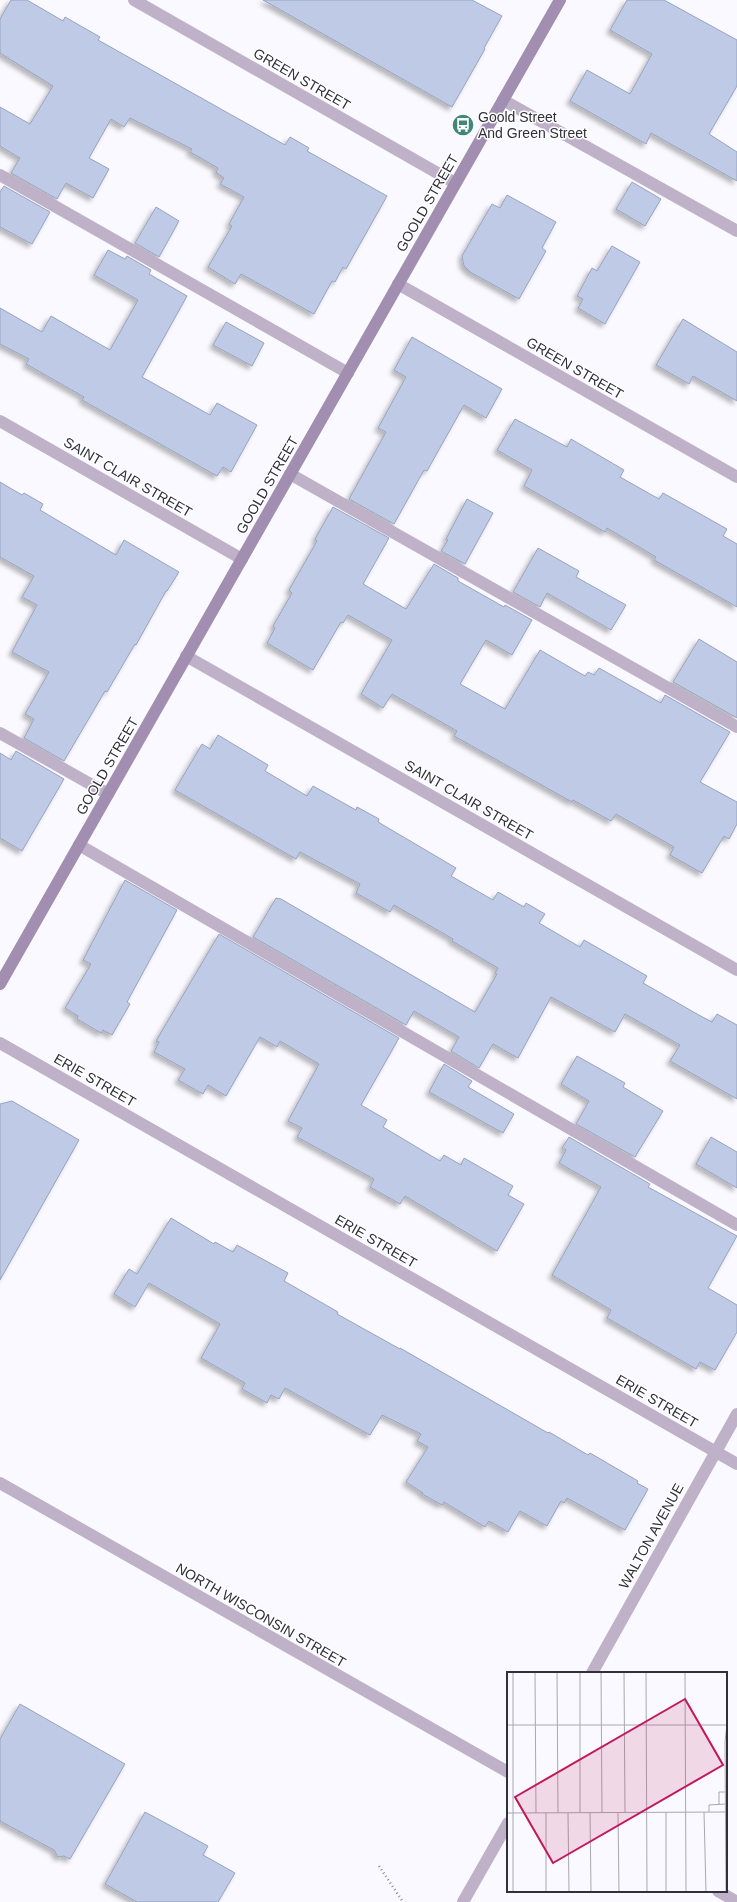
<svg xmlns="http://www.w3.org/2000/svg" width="737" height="1902" font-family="Helvetica,sans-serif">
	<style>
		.building { fill: #becae6; stroke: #98a3be; filter: url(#shadow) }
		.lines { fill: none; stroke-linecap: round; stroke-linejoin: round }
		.path { stroke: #8d8c95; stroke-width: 2.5; stroke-dasharray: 1 3; stroke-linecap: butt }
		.lane { stroke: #beb1c8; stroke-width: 12 }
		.street { stroke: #beb1c8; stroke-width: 12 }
		.secondary { stroke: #a18eb0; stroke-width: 12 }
		.labels { text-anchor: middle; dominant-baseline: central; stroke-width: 3; stroke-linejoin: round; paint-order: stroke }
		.street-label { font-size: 14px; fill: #302f3a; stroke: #fff }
		.poi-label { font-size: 14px; fill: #302f3a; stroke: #fff; text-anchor: start }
		.inset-road { fill: none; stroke: #a9a8b0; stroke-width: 1 }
		.view { fill: #c2185b; fill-opacity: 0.15; stroke: #c2185b; stroke-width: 2 }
		.inset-edge { fill: none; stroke: #302f3a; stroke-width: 2 }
	</style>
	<defs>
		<filter id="shadow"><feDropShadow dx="-3.5" dy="3.5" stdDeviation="2" flood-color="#0004"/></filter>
	</defs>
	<rect width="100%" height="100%" fill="#f9f9ff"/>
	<!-- building -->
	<g class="building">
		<polygon points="11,0 27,0 63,21 65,17 100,37 98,40 285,145 290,137 309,148 307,151 387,196 346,269 343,267 335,282 332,281 314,314 241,274 235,284 208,267 232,226 229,224 244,197 220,184 224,178 217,173 216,172 218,168 190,152 192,149 130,118 124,127 111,119 89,158 109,169 93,198 66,183 57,199 11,173 20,158 0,146 0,107 30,124 53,86 0,53 0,19"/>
		<polygon points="263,0 472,0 502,16 484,48 485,49 452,107"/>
		<polygon points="627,0 664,0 737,40 737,86 709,134 737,152 737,181 651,133 646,144 570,101 587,70 630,94 652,54 610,30"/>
		<polygon points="632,182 661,199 645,226 616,209"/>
		<polygon points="4,186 50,212 32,244 0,227 0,192"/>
		<polygon points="507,195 556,222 542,248 546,251 519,299 470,272 464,266 462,256 492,204 500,208"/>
		<polygon points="156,207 179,221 159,257 135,243"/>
		<polygon points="612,246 640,262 605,324 578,308 583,299 577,296 592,268 597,271"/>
		<polygon points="108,250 125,259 127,256 151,270 149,274 187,296 142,377 210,415 217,403 257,425 231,472 223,467 217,476 82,400 84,397 26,364 29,359 0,344 0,308 42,332 51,316 110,350 138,300 94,275"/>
		<polygon points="683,319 737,352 737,401 693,376 689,384 656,365"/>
		<polygon points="226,322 264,343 252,366 213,345"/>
		<polygon points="412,337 502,389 486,418 464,405 427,471 424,470 394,524 349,499 386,432 378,428 406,377 394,370"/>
		<polygon points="515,419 567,447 571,439 624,470 620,477 659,499 663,493 727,529 723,536 737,544 737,607 654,560 656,557 607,528 605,532 524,486 532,470 497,450"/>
		<polygon points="0,482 22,495 24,493 43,504 40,510 116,555 124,540 179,572 167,591 166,591 136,645 135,644 107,692 105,691 64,761 24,738 34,719 25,714 49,672 12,652 37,605 22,597 34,576 0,557"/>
		<polygon points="467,499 493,513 465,564 441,551 448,540 446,539"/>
		<polygon points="333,507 389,538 363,584 406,609 434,564 458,578 458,581 504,607 505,605 532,620 512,655 486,640 460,684 505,709 540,650 585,676 588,672 594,675 599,668 661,703 665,695 730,732 700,782 737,802 737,824 729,839 724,836 702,873 670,855 674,847 616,814 611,821 573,800 572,802 454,736 457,731 392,694 383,708 361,694 392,640 348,615 343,623 341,622 313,670 267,643 275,628 273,626 292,593 289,590 317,541 315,539"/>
		<polygon points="538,548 579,571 576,577 626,605 611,630 547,593 540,607 513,592"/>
		<polygon points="699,639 737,662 737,718 673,682"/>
		<polygon points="218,735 268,765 265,771 307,796 313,786 356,810 357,807 379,819 378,822 456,868 451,876 493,900 498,892 524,907 526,903 545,914 539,923 580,947 584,940 647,976 643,983 697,1014 712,1022 717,1014 737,1025 737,1099 670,1061 680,1045 625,1014 615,1032 551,997 518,1058 493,1044 479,1068 451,1051 459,1037 414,1011 406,1025 253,937 276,898 281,899 475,1012 497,974 495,973 498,968 452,941 453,939 394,905 390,912 356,893 360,884 300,852 296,859 175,790 202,744 210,749"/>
		<polygon points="16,751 64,779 22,851 0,838 0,753 11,760"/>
		<polygon points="125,880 177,910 127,1002 130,1004 112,1035 103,1030 101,1033 77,1019 78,1016 65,1008 91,964 83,960"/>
		<polygon points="219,934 399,1038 361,1105 387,1120 383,1127 440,1161 444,1155 461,1165 464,1158 513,1186 508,1195 524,1204 497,1251 405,1196 400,1204 370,1187 374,1179 297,1137 302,1128 288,1121 319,1064 280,1041 277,1047 260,1037 226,1096 208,1085 203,1094 178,1080 185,1069 154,1052 159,1042 156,1041"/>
		<polygon points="577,1056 625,1083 623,1087 663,1111 635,1157 576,1124 589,1101 561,1084"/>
		<polygon points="444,1064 472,1081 468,1087 514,1114 503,1133 429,1092"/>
		<polygon points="12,1101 79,1140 0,1280 0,1104"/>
		<polygon points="569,1137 650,1184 648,1187 737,1236 708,1288 737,1305 737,1332 715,1370 700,1362 696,1369 607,1318 611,1310 552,1275 601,1187 559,1163 566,1150 562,1148"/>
		<polygon points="711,1137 737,1152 737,1188 696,1164"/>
		<polygon points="171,1218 214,1244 215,1242 233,1252 237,1245 288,1273 284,1281 338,1312 337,1314 400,1349 400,1348 548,1433 549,1432 588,1455 590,1453 638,1481 637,1483 648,1489 625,1530 567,1498 564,1503 561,1501 547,1526 520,1511 508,1532 489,1521 485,1527 444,1502 442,1505 422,1494 423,1493 406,1482 428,1447 417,1441 421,1434 382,1415 370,1435 285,1388 279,1399 271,1395 267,1403 242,1389 245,1383 201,1358 220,1324 149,1283 135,1307 114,1294 129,1269 137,1274"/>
		<polygon points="20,1704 125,1764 70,1859 64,1856 58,1857 54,1850 0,1821 0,1739"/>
		<polygon points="145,1812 208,1846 203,1855 235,1873 218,1902 137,1902 105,1884"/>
	</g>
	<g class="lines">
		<!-- path -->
		<polyline class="path" points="379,1866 403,1902"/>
		<!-- lane -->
		<g class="lane">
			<polyline points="503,100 737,231"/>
			<polyline points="0,175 348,373"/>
			<polyline points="290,474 737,727"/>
			<polyline points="0,733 108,794"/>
			<polyline points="79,845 737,1225"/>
		</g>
		<!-- street -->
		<g class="street">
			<polyline points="134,0 455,183"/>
			<polyline points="398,284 737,477"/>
			<polyline points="0,421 242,559"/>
			<polyline points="186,656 737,970"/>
			<polyline points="0,1043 737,1464"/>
			<polyline points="0,1483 508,1772"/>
			<polyline points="592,1673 737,1414"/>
			<polyline points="718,1891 737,1902"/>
			<polyline points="463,1902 508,1823"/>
		</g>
		<!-- secondary -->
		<polyline class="secondary" points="0,984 560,0"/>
	</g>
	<!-- icons -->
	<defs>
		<g id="bus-disc" transform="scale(1.15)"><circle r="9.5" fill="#42867a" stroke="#fff"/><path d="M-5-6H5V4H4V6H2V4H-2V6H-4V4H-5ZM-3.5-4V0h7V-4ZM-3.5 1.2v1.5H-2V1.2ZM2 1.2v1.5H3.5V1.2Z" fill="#fff"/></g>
	</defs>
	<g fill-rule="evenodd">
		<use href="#bus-disc" x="463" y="125"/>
	</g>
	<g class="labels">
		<!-- street labels -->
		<g class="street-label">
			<text transform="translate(302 79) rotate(30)">GREEN STREET</text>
			<text transform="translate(427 203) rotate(-60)">GOOLD STREET</text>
			<text transform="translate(575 368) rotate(30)">GREEN STREET</text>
			<text transform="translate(128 477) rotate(30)">SAINT CLAIR STREET</text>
			<text transform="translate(267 485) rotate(-60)">GOOLD STREET</text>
			<text transform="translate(107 766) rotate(-60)">GOOLD STREET</text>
			<text transform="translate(469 800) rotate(30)">SAINT CLAIR STREET</text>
			<text transform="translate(95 1080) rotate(30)">ERIE STREET</text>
			<text transform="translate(376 1241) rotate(30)">ERIE STREET</text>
			<text transform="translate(657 1401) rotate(30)">ERIE STREET</text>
			<text transform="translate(651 1536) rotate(-61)">WALTON AVENUE</text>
			<text transform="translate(261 1615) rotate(30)">NORTH WISCONSIN STREET</text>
		</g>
		<!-- poi labels -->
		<g class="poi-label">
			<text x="478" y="117">Goold Street<tspan x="478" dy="16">And Green Street</tspan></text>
		</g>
	</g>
	<!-- overview -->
	<g transform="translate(507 1672)">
		<rect width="220" height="220" fill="#f9f9ff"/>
		<path class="inset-road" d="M28,0L29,141M50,0L51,141M73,0V141M94,0L95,141M117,0L118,141M139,0L140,220M178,0L179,220M0,53H220M212,133V120H218M197,140L199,220M202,140V133L218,132M0,141L220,140M39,141V220M61,141L62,220M83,141L84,220M111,141L112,220M6,220V0M159,220V140M219,220L218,70L220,52"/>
		<path class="view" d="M178,27L216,93L46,191L8,125Z"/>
		<rect width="220" height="220" class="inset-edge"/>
	</g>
</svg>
